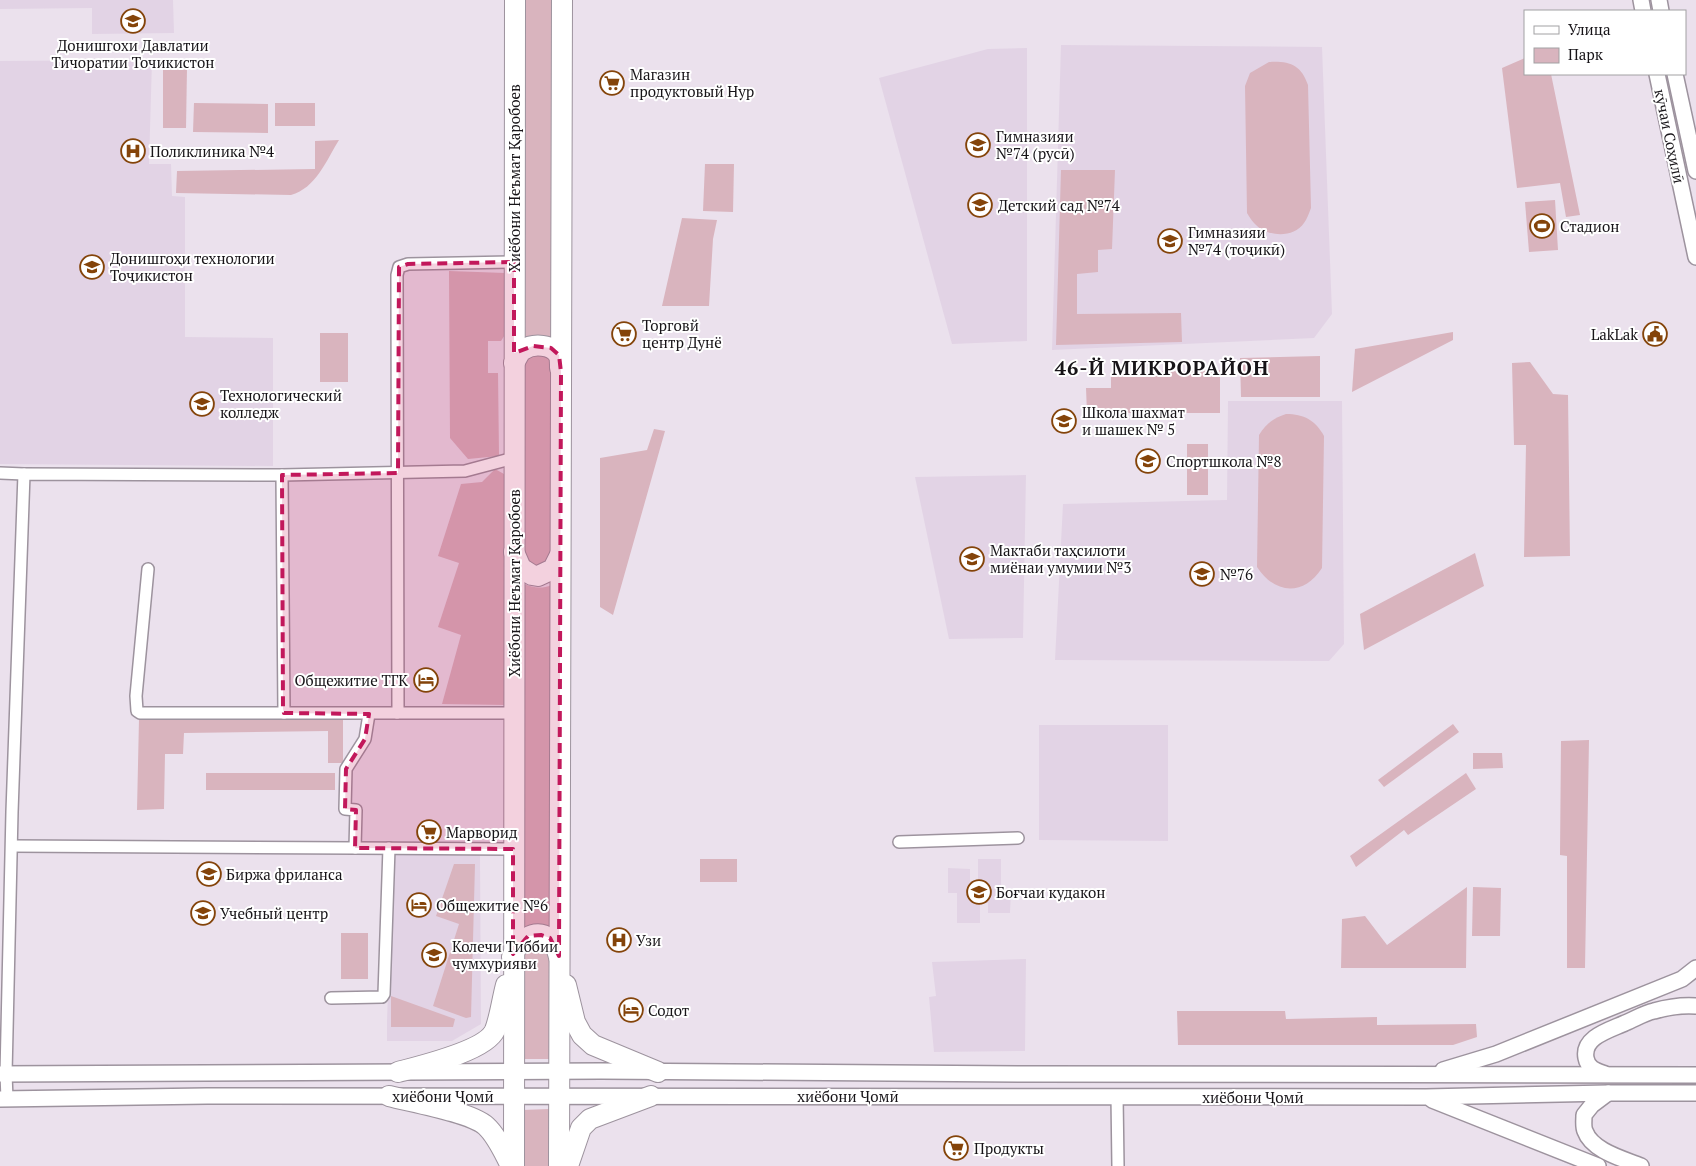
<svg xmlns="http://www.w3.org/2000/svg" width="1696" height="1166" font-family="'PT Serif',serif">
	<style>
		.built { fill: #e2d3e5 }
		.green { fill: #d9b4be }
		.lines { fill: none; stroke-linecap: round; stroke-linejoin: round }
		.street-casing { stroke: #9d939e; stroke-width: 14 }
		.secondary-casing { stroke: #9d939e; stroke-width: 18 }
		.highway-casing { stroke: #9d939e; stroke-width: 22 }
		.street { stroke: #fff; stroke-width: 11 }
		.secondary { stroke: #fff; stroke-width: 15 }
		.highway { stroke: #fff; stroke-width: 20 }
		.marked { fill: #c2185b; fill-opacity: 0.2; stroke: #c2185b; stroke-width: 4; stroke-dasharray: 10 6; stroke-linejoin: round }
		.labels { text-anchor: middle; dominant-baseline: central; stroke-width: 4; stroke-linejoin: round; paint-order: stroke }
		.poi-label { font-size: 15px; fill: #171418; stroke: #fff; text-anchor: start }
		.street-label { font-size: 15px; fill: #171418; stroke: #fff }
		.district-label { font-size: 20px; font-weight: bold; letter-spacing: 1px; fill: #171418; stroke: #fff }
	</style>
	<rect width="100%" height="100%" fill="#ebe1ed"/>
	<!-- built -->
	<g class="built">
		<polygon points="0,0 173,0 174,33 92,34 92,8 0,9"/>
		<polygon points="1061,45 1322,47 1332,314 1314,338 1052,350"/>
		<polygon points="1027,48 1027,341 952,344 879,78 988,49"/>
		<polygon points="152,60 149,164 171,164 172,196 185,197 185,337 273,338 273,466 0,464 0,61"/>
		<polygon points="1228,401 1342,401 1344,644 1329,661 1055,660 1063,504 1227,500"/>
		<polygon points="1026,475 1023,638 949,639 915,477"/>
		<polygon points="1039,725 1168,725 1168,841 1039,840"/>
		<polygon points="393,854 480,855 481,1024 452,1041 387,1041 387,1021"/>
		<polygon points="978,859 1001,859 1001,890 1011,890 1010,913 988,913 988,903 980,903 980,923 957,923 957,893 948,893 948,868 970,869 970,881 978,881"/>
		<polygon points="1026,959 1025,1051 934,1052 929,997 936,996 932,962"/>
	</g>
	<!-- green -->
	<g class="green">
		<path d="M525,0H552L551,340C541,334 534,335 524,339Z"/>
		<polygon points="1525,58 1525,74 1551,74 1580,215 1566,217 1560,183 1517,188 1502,68"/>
		<path d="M1269,62C1290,61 1301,65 1308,85L1311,208C1309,213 1307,219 1304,223C1293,239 1266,237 1254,223C1251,220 1249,216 1247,213L1245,86L1250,73Z"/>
		<polygon points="187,68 186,128 163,128 163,69"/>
		<polygon points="194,103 268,104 268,133 193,132"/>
		<rect x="275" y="103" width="40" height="23"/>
		<path d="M339,140C326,161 316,188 291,195L176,193L177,171L315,169V141Z"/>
		<polygon points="705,164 734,164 733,212 703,211"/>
		<polygon points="1061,170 1115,170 1112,249 1098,250 1098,272 1077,274 1077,314 1181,313 1182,342 1056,345"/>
		<polygon points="1555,200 1558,250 1529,252 1525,202"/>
		<polygon points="682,218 717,220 713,239 709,306 662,306"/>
		<polygon points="449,271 505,273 506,333 501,341 488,341 488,373 498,373 499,456 468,459 450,438"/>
		<polygon points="1453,332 1453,340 1352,392 1355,349"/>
		<rect x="320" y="333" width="28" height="49"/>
		<polygon points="535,352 551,358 551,565 525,568 524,357"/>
		<polygon points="1320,356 1320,397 1241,397 1240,358"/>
		<polygon points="1530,362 1553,394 1568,395 1570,556 1524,557 1526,445 1514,445 1512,363"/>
		<polygon points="1220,370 1220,413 1087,413 1086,388 1111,388 1111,373"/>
		<path d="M1286,414C1304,414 1315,420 1324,436L1322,568C1304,596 1275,595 1257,567L1259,435C1266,424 1273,418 1286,414Z"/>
		<polygon points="654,429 665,431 613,615 600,607 600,458 647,450"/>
		<rect x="1187" y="444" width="21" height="51"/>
		<polygon points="495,469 504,474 506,705 442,704 461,635 438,627 459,563 438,556 461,484 482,482"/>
		<polygon points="1475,553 1484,586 1364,650 1360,614"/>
		<path d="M524,584C534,588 541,589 552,585L550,930L523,929Z"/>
		<polygon points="139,719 343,720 343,763 328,763 328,731 184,733 183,754 165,754 164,809 137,810"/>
		<polygon points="1453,724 1459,732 1384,787 1378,780"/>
		<polygon points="1589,740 1585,968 1567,968 1567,856 1560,855 1561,741"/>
		<polygon points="1473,753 1502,753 1503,768 1473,769"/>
		<rect x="206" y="773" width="129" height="17"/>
		<polygon points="1466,773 1476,789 1408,835 1404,830 1356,867 1350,856"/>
		<rect x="700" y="859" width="37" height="23"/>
		<polygon points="454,864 475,864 471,1017 466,1018 433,1006 459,924 436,916"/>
		<polygon points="1467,887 1466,968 1341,968 1342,919 1365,916 1387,945"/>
		<polygon points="1473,887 1501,888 1500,936 1472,936"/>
		<rect x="341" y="933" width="27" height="46"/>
		<polygon points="530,944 540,944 550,949 551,1059 523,1059 523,950"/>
		<polygon points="391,996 455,1019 453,1027 391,1027"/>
		<polygon points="1177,1011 1285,1011 1286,1019 1377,1017 1377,1025 1476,1024 1477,1037 1453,1045 1178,1045"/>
		<polygon points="549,1109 550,1166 522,1166 522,1110"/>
	</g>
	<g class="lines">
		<!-- street casing -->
		<g class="street-casing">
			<g id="street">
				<polyline points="0,473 24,474"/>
				<polyline points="282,475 284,713 514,713"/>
				<polyline points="148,569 136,696 137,711 140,713 284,713"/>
				<polyline points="397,713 398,710 397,275 399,267 408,264 514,262"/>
				<polyline points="899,842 1018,838"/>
				<polyline points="12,846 355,848 356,810 345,809 346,769 365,739 369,714"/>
				<polyline points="355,848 513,849"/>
				<polyline points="331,998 382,997 384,994 389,848"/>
				<polyline points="1117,1096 1118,1166"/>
				<polyline points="7,1099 6,1074 12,812 24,474 282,475 465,471 514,458"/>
			</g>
		</g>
		<!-- secondary casing -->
		<g class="secondary-casing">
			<g id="secondary">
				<polyline points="1641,0 1643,11"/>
				<polyline points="1659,0 1661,11"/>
				<polyline points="1657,74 1696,257"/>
				<polyline points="1675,74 1696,171"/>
				<polyline points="1443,1070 1496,1054 1682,979 1696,968"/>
				<polyline points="0,1074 601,1071 1034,1074 1696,1075"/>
				<path d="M1605,1074C1597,1071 1588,1069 1586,1058C1582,1037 1610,1030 1625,1023C1635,1019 1644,1013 1654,1011C1668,1007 1682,1005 1696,1006"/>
				<path d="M1608,1093L1592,1105L1584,1115C1584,1121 1583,1127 1585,1131C1592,1151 1624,1159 1641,1166"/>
				<polyline points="0,1099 207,1096 1426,1097 1608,1093 1696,1093"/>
				<polyline points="1432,1100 1598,1166"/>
			</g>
		</g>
		<!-- highway casing -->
		<g class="highway-casing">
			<g id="highway">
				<path d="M514,363C517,359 519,352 523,350C533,343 553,344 559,356C560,359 560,364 560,368"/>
				<polyline points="514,552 521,568 532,575 538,576 553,569 560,555"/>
				<path d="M512,957C517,943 534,926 550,939C556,943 557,951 559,957"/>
				<polyline points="566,985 575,1022 582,1035 593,1045 658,1072"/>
				<path d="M398,1072C420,1066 486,1051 495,1030C500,1017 502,1000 506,985"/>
				<path d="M389,1096C412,1102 471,1112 486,1126C497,1136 504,1153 511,1166"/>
				<polyline points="514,1166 515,0"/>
				<polyline points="559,1166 562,0"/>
				<polyline points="568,1166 581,1128 590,1119 651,1096"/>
			</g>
		</g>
		<!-- street -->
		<use href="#street" class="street"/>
		<!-- secondary -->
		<use href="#secondary" class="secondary"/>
		<!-- highway -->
		<use href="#highway" class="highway"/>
	</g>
	<!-- marked area -->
	<path class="marked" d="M514,262V353L533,346L551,348L559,355L561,372L559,956L550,938L541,935L528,936L513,954V849L355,848L356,810L345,809L346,769L365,739L369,714L284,713L283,709L282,475L398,473L399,267L408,264Z"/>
	<!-- icons -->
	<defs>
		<g id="university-ring" transform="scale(1.25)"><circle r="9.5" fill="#fff" stroke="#84440a" stroke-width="1.5"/><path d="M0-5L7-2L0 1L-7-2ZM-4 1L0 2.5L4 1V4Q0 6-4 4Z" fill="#84440a"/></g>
		<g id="supermarket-ring" transform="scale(1.25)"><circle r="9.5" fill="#fff" stroke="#84440a" stroke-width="1.5"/><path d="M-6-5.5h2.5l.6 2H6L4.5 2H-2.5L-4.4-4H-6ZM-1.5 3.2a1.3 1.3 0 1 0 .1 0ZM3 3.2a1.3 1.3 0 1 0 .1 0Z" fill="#84440a"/></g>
		<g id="school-ring" transform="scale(1.25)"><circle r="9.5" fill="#fff" stroke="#84440a" stroke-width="1.5"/><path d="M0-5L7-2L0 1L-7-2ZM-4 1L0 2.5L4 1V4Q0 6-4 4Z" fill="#84440a"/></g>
		<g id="hospital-ring" transform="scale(1.25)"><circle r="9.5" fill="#fff" stroke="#84440a" stroke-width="1.5"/><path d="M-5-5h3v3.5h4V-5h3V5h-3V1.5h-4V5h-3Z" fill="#84440a"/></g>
		<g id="stadium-ring" transform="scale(1.25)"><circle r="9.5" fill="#fff" stroke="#84440a" stroke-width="1.5"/><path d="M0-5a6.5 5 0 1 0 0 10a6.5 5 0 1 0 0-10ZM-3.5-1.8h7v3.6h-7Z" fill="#84440a"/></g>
		<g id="civic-ring" transform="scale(1.25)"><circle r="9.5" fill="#fff" stroke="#84440a" stroke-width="1.5"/><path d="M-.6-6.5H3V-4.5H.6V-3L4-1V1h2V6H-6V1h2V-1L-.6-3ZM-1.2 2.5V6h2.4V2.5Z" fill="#84440a"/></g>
		<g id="hotel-ring" transform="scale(1.25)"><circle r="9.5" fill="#fff" stroke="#84440a" stroke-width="1.5"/><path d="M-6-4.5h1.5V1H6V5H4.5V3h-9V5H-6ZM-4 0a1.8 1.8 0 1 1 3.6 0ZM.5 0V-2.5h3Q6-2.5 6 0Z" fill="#84440a"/></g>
	</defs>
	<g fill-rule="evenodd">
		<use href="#university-ring" x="133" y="21"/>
		<use href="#supermarket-ring" x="612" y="83"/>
		<use href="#school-ring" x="978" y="145"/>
		<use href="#hospital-ring" x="133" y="151"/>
		<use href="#school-ring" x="980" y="205"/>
		<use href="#stadium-ring" x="1542" y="226"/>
		<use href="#school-ring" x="1170" y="241"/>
		<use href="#university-ring" x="92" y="267"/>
		<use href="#supermarket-ring" x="624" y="334"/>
		<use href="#civic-ring" x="1655" y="334"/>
		<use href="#university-ring" x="202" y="404"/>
		<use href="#school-ring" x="1064" y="421"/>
		<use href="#school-ring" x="1148" y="461"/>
		<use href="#school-ring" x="972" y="559"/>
		<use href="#school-ring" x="1202" y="574"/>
		<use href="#hotel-ring" x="426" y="680"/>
		<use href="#supermarket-ring" x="429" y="832"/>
		<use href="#university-ring" x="209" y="874"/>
		<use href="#school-ring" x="979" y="892"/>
		<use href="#hotel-ring" x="419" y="905"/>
		<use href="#university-ring" x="203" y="913"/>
		<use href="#hospital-ring" x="619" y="940"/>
		<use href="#university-ring" x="434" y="955"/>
		<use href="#hotel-ring" x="631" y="1010"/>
		<use href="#supermarket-ring" x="956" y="1148"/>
	</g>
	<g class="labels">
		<!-- poi labels -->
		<g class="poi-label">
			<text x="133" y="45" text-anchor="middle">Донишгохи Давлатии<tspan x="133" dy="17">Тичоратии Точикистон</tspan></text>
			<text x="630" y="74">Магазин<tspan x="630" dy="17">продуктовый Нур</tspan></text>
			<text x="996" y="136">Гимназияи<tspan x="996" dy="17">№74 (русӣ)</tspan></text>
			<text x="150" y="151">Поликлиника №4</text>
			<text x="998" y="205">Детский сад №74</text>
			<text x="1560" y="226">Стадион</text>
			<text x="1188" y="232">Гимназияи<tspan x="1188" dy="17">№74 (тоҷикӣ)</tspan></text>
			<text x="110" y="258">Донишгоҳи технологии<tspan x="110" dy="17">Тоҷикистон</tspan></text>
			<text x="642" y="325">Торговй<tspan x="642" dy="17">центр Дунё</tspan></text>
			<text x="1638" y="334" text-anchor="end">LakLak</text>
			<text x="220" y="395">Технологический<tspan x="220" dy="17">колледж</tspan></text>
			<text x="1082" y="412">Школа шахмат<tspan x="1082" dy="17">и шашек № 5</tspan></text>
			<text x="1166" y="461">Спортшкола №8</text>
			<text x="990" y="550">Мактаби таҳсилоти<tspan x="990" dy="17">миёнаи умумии №3</tspan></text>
			<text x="1220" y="574">№76</text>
			<text x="408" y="680" text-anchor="end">Общежитие ТГК</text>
			<text x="446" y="832">Марворид</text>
			<text x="226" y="874">Биржа фриланса</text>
			<text x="996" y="892">Боғчаи кудакон</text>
			<text x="436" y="905">Общежитие №6</text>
			<text x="220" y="913">Учебный центр</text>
			<text x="636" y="940">Узи</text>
			<text x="452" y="946">Колечи Тиббии<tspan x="452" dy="17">чумхурияви</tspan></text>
			<text x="648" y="1010">Содот</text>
			<text x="974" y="1148">Продукты</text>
		</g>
		<!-- street labels -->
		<g class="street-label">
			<text transform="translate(1670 136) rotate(78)">кӯчаи Соҳилӣ</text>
			<text transform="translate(514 178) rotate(-90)">Хиёбони Неъмат Қаробоев</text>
			<text transform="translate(514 583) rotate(-90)">Хиёбони Неъмат Қаробоев</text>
			<text x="443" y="1096">хиёбони Ҷомӣ</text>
			<text x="848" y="1096">хиёбони Ҷомӣ</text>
			<text x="1253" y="1097">хиёбони Ҷомӣ</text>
		</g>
		<!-- district labels -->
		<g class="district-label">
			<text x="1162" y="367">46-Й МИКРОРАЙОН</text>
		</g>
	</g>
	<!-- legend -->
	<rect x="1524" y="10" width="162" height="65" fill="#ffffff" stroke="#a2a1a3"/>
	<rect x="1534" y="26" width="25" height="8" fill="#ffffff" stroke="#a2a1a3"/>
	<text x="1568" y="35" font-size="15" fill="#171418">Улица</text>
	<rect x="1534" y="48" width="25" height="15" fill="#d9b4be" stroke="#a2a1a3"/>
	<text x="1568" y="60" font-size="15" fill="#171418">Парк</text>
</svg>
